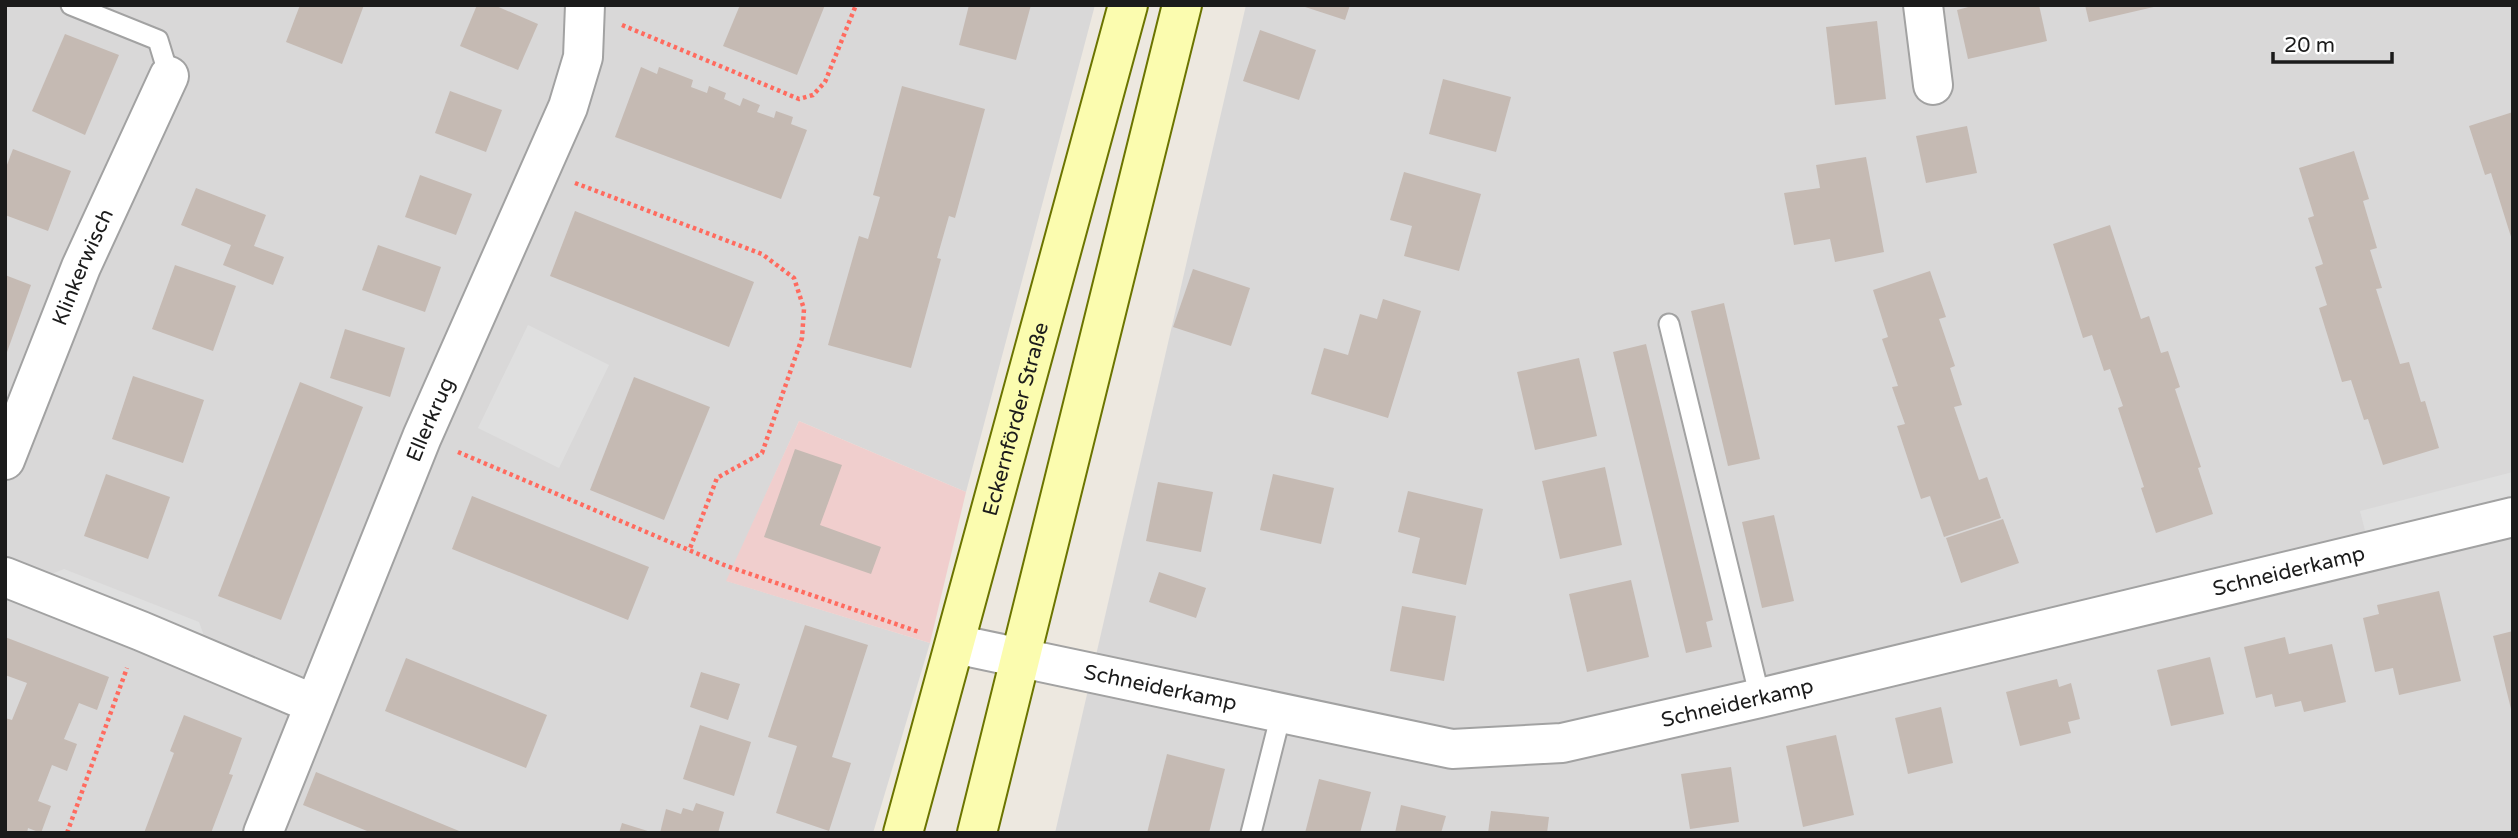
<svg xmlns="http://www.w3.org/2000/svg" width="2518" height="838" font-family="'Varela Round',sans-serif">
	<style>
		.residential { fill: #d9d8d8 }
		.commercial { fill: #f0cecd }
		.parking { fill: #dfdfdf }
		.building { fill: #c5bab3 }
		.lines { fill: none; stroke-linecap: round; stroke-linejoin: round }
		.lane-casing { stroke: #a2a2a2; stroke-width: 23 }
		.street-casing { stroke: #a2a2a2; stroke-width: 42 }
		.secondary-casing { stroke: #6b7400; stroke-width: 42 }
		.path { stroke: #ff6b5f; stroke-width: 4.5; stroke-dasharray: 3.5 3.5; stroke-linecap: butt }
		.lane { stroke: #fff; stroke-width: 19 }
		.street { stroke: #fff; stroke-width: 38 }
		.secondary { stroke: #fbfcaf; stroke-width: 38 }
		.labels { text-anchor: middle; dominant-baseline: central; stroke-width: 7; stroke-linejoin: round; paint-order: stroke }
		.street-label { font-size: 21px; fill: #1b1b1b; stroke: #fff }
	</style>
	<rect width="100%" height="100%" fill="#ede8e0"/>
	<!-- residential -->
	<g class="residential">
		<polygon points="5,5 1095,5 966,492 799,421 727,581 930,643 873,833 5,833"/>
		<polygon points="1246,5 2513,5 2513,833 1055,833"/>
	</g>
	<!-- commercial -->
	<polygon class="commercial" points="799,421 966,492 930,643 726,581"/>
	<!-- parking -->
	<g class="parking">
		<polygon points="528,325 609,365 559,468 478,428"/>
		<polygon points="2513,472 2513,505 2368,542 2360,511"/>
		<polygon points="64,569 199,622 204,636 49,575"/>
	</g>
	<!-- building -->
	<g class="building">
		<polygon points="300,5 364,5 342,64 286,42"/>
		<polygon points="477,5 494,5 538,24 518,70 460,46"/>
		<polygon points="740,5 825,5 797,75 723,46"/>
		<polygon points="969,5 1031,5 1016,60 959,45"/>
		<polygon points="1299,5 1350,5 1345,20"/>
		<polygon points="1976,5 2039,5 2047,41 1968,59 1957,10"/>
		<polygon points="2085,5 2158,5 2158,6 2089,22"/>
		<polygon points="1877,21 1886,99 1835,105 1826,27"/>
		<polygon points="1260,30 1316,50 1299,100 1243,81"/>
		<polygon points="65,34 119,55 85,135 32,111"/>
		<polygon points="641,67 657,74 659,67 693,80 691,87 707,93 709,86 726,93 724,99 740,106 743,98 760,105 757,112 774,118 776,111 793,117 791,124 807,130 781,199 615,137"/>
		<polygon points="1443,79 1511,97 1496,152 1429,134"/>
		<polygon points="902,86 985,109 955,218 949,216 937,258 941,259 911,368 828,345 859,236 868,239 880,197 873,195"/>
		<polygon points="450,91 502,110 486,152 435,133"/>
		<polygon points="2513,112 2513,239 2512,240 2491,173 2485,175 2469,126"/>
		<polygon points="1967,126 1977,173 1926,183 1916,136"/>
		<polygon points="13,149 71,171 48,231 5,215 5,170"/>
		<polygon points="2354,151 2369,199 2363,201 2377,248 2370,250 2382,288 2376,289 2400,364 2409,362 2421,402 2425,401 2439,448 2383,465 2368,419 2364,420 2351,380 2342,382 2319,308 2327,305 2315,267 2323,264 2308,218 2314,216 2299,168"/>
		<polygon points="1866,157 1884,252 1835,262 1830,239 1794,245 1784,193 1820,188 1816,165"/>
		<polygon points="1404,172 1481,194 1459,271 1404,256 1412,226 1390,220"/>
		<polygon points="420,175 472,194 456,235 405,217"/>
		<polygon points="196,188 266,215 254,246 284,257 273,285 223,265 231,245 181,225"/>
		<polygon points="575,211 754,282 729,347 550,276"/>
		<polygon points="2110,225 2141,319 2149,316 2161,353 2168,351 2180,387 2175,389 2201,467 2198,468 2213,514 2156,533 2141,488 2144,487 2118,408 2123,406 2110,369 2104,371 2092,335 2083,338 2053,244"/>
		<polygon points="378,245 441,267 425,312 362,290"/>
		<polygon points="175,265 236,286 213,351 152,329"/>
		<polygon points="1193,269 1250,288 1231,346 1173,327"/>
		<polygon points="1930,271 1946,317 1939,319 1955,366 1950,368 1962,405 1954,407 1979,480 1987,477 2001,518 1944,537 1930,496 1921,499 1897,426 1905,424 1892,387 1898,386 1882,339 1888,337 1873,290"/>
		<polygon points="5,275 31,285 6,355 5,355"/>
		<polygon points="1383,299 1421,311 1388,418 1311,394 1324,348 1348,355 1360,314 1377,319"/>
		<polygon points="1724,303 1760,459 1728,466 1691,311"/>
		<polygon points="345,329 405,348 390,397 330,378"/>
		<polygon points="1646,344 1713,620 1706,622 1712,647 1686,653 1613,352"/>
		<polygon points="1579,358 1597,436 1535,450 1517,372"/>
		<polygon points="133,376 204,400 183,463 112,439"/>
		<polygon points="634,377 710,407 664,520 590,490"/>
		<polygon points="300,382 363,407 281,620 218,596"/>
		<polygon points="795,449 842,465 820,525 881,547 871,574 764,537"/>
		<polygon points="1605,467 1622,545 1560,559 1542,481"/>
		<polygon points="106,474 170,497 148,559 84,536"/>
		<polygon points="1273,474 1334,488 1321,544 1260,530"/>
		<polygon points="1158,482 1213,492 1201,552 1146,541"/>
		<polygon points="1408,491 1483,509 1466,585 1412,573 1420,538 1398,532"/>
		<polygon points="472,496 649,567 628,620 452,549"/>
		<polygon points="1774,515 1794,601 1762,608 1742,522"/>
		<polygon points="2003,519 2019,563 1961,583 1946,538"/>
		<polygon points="1159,572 1206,588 1196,618 1149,602"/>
		<polygon points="1631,580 1649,657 1587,672 1569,594"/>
		<polygon points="2439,591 2461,681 2399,695 2393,668 2375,672 2363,618 2379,614 2377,605"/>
		<polygon points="1402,606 1456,616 1444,681 1390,671"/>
		<polygon points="805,625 868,645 832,757 851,763 829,831 776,813 797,746 768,737"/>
		<polygon points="2513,631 2513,713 2512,713 2493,636"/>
		<polygon points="5,637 109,677 97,710 79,703 64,739 77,744 67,771 52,765 38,801 51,806 41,833 28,828 27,833 5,833 5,718 12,720 27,683 5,675"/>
		<polygon points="2285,637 2289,654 2332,644 2346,702 2304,712 2301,701 2275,707 2272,694 2256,698 2244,647"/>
		<polygon points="2210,657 2224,714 2171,726 2157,670"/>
		<polygon points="406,658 547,715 526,768 385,711"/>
		<polygon points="701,672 740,684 728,720 690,707"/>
		<polygon points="2057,679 2059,687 2071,683 2080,719 2068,722 2071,733 2020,746 2006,692"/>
		<polygon points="1941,707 1953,763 1908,774 1895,718"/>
		<polygon points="184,715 242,738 229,774 233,775 211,833 144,833 174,753 170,751"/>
		<polygon points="700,725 751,742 734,796 683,779"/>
		<polygon points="1836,735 1854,815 1803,827 1786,746"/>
		<polygon points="1167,754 1225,769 1209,833 1147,833"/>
		<polygon points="1731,767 1739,822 1690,829 1681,774"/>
		<polygon points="316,772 464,833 372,833 303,805"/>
		<polygon points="1319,779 1371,792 1360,833 1305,833"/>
		<polygon points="696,803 724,812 718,833 660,833 666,809 681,814 683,808 693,811"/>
		<polygon points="1401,805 1446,816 1441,833 1395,833"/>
		<polygon points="1491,811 1549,817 1547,833 1488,833"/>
		<polygon points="622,823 651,832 651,833 619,833"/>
	</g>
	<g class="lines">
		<!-- lane casing -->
		<g class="lane-casing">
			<g id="lane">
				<polyline points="71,5 158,40 169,76"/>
				<polyline points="1669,324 1760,698"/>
				<polyline points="1251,833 1281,714"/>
			</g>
		</g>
		<!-- street casing -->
		<g class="street-casing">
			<g id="street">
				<polyline points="1923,5 1933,85"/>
				<path id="s1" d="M5,460L81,267L169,76"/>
				<polyline points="5,577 141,631 314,704"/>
				<path id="s2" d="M955,644L1452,749L1562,743L1760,698L2513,517"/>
				<path id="s3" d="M263,833L422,437L568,107L583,57L585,5"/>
			</g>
		</g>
		<!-- secondary casing -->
		<g class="secondary-casing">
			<g id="secondary">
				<path id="s4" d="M903,833L1128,5"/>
				<polyline points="977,833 1182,5"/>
			</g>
		</g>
		<!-- path -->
		<g class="path">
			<polyline points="622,25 799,99 813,95 825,82 856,5"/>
			<polyline points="575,183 762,254 794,278 804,309 802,338 762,453 717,478 689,551"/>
			<polyline points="458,452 724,565 919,632"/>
			<polyline points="67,833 127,668"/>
		</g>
		<!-- lane -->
		<use href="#lane" class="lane"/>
		<!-- street -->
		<use href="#street" class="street"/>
		<!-- secondary -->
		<use href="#secondary" class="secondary"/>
	</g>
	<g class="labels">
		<!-- street labels -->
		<g class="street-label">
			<text stroke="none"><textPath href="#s1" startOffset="208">Klinkerwisch</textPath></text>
			<text stroke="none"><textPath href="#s4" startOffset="429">Eckernförder Straße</textPath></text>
			<text stroke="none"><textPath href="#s3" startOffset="446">Ellerkrug</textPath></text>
			<text stroke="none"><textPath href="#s2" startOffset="1365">Schneiderkamp</textPath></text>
			<text stroke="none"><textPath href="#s2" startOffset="210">Schneiderkamp</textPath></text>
			<text stroke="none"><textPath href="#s2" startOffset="798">Schneiderkamp</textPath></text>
		</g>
	</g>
	<!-- border -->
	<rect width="2518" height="838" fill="none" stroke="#1b1b1b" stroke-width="14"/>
	<!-- scale -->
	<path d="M2273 52v10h119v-10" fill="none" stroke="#1b1b1b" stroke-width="3.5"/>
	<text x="2284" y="52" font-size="21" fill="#1b1b1b" stroke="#ffffff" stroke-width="5" paint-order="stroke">20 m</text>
</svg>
